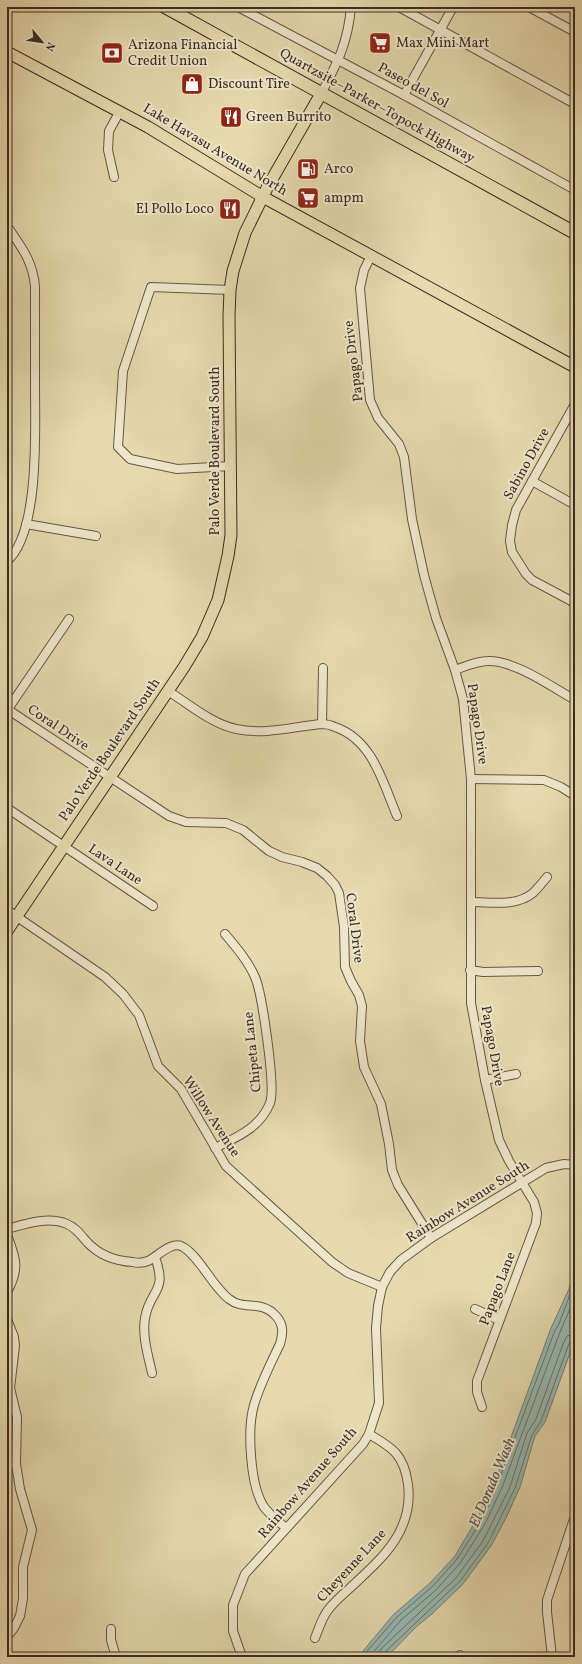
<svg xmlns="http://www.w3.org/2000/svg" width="582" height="1664" font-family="Vollkorn,serif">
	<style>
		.water { fill: #97b9b1; stroke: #738079 }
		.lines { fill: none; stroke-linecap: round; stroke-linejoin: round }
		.shore { stroke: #6a726a; stroke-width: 1 }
		.minor-casing { stroke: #665646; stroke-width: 10 }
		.major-casing { stroke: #3c2b24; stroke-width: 13 }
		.highway-casing { stroke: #3c2b24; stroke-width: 14 }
		.minor { stroke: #eee6ca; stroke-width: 8 }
		.major { stroke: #e5d9ad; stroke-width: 11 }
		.highway { stroke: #e5d9ad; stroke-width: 12 }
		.labels { text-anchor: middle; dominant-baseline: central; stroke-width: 4; stroke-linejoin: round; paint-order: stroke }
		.poi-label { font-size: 14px; fill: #3c2b24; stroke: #eee6ca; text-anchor: start }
		.street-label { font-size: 14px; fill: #3c2b24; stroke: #eee6ca }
		.water-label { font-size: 15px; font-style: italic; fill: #534e47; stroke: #eee6ca }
	</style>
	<rect width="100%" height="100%" fill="#e5d9ad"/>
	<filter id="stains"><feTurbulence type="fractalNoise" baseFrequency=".005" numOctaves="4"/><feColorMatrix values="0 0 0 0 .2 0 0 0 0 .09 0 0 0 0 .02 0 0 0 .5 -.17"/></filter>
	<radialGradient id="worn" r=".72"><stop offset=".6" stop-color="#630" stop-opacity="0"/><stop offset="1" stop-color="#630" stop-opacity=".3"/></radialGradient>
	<!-- water -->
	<polygon class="water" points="575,1265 575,1339 545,1422 535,1436 520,1487 506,1518 491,1546 463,1584 433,1613 416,1627 387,1657 358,1657 394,1614 430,1583 455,1556 478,1517 495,1481 551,1328 569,1289"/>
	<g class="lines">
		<!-- shore -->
		<g class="shore">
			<polyline points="362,1657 397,1617 433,1586 457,1559 482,1520 498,1483 555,1330 559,1324 575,1281"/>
			<polyline points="369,1657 401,1620 436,1590 461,1562 486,1522 503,1485 560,1332 575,1297"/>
			<polyline points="379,1657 379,1652 383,1647 456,1578 483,1541 510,1487 527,1433 536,1419 563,1344 567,1336 575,1334"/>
			<polyline points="384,1657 386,1651 460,1581 488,1543 515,1488 532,1435 541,1421 568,1346 571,1340 575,1339"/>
		</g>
		<!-- minor casing -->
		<g class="minor-casing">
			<g id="minor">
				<polyline points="238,7 404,95 575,190"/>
				<polyline points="399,7 575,104"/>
				<polyline points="529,7 575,32"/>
				<path d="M322,92C338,62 348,42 351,7"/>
				<polyline points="404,95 453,7"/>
				<polyline points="114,177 108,150 109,131 120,111"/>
				<path d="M7,226C21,247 32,259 35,286C35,319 35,353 35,387C35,428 40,533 7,561"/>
				<polyline points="371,256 364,270 360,288 370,400 378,418 399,444 404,457 412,519 424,575 436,618 455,670 463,699 471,779 471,1003 485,1080 499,1140 509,1161 534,1202 537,1213 536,1223 477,1381 477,1392 482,1407"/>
				<polyline points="230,290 151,287 123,371 118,447 130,459 177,469 231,466"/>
				<polyline points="575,404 516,510 512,525 510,541 512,552 526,574 532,580 575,603"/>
				<polyline points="532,481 575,505"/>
				<polyline points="26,524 96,536"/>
				<path d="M455,670C466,666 477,661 488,661C514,660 552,687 575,700"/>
				<path d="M168,691C189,704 212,724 236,729C265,735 292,727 321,724C325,724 331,725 335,727C373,740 383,783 397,816"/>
				<polyline points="7,709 169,816 186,822 226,823 243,830 269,851 282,857 302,862 317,868 327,876 335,885 339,893 344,927 345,967 351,981 359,995 362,1006 360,1041 364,1067 381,1104 389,1144 392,1170 398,1185 431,1238"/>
				<polyline points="8,709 69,619"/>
				<polyline points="322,724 323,668"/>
				<polyline points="471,779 544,780 561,787 572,794"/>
				<polyline points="7,808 153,906"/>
				<path d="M471,902C491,902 516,907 533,893C538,888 543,882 547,877"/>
				<polyline points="7,910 105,977 123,994 139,1015 158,1066 181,1089 226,1166 332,1262 348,1273 382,1287"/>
				<polyline points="470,970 483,972 538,971"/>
				<polyline points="485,1080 516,1074"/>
				<path d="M215,1148C237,1137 260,1128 270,1103C276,1088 262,993 255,977C248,961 236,947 225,934"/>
				<path d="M7,1229C25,1224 48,1216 67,1224C76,1228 80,1234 87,1242C99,1255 115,1261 133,1262C137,1263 143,1263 148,1261C157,1257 172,1240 183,1247C199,1256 213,1287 229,1299C244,1311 261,1299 276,1316C284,1325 283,1333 280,1344C271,1363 260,1384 254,1405C247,1429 250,1486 264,1507C270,1515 279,1522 286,1528"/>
				<path d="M7,1235C16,1258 20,1269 7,1292"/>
				<polyline points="475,1309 499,1320"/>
				<polyline points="7,1319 14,1337 15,1346 10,1388 17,1417 16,1464 20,1489 32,1530 23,1567 23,1599 20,1616 14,1628 7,1637"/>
				<path d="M152,1373C148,1355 142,1336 145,1318C150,1289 168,1293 155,1257"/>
				<polyline points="111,1629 111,1640 116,1657"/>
				<path d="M315,1638C319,1628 322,1618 328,1610C334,1602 342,1595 350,1588C381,1559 414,1532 408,1484C404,1455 393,1448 369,1434"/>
				<polyline points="460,1655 461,1657"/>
				<polyline points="242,1657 233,1631 233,1605 245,1574 363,1444 369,1434 379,1403 376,1328 378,1306 382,1287 390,1272 401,1260 431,1238 546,1168 564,1164 575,1165"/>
				<polyline points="552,1657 547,1612 547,1600 575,1516"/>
			</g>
		</g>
		<!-- major casing -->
		<g class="major-casing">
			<g id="major">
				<polyline points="7,52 148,127 263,197 575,367"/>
				<polyline points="7,931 184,667 202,637 218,600 228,556 231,535 229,316 230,290 233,271 245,233 267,188 322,92"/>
			</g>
		</g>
		<!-- highway casing -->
		<g class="highway-casing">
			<polyline id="highway" points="165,7 575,233"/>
		</g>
		<!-- minor -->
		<use href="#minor" class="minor"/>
		<!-- major -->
		<use href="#major" class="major"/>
		<!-- highway -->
		<use href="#highway" class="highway"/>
	</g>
	<!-- icons -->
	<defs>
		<g id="supermarket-square" transform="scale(1.15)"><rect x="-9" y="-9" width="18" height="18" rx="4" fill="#8f2418" stroke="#eee6ca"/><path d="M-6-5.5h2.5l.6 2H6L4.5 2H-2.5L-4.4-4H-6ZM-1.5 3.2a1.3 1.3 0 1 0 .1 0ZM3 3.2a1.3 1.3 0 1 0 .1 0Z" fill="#fff"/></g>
		<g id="bank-square" transform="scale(1.15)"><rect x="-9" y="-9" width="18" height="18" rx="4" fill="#8f2418" stroke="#eee6ca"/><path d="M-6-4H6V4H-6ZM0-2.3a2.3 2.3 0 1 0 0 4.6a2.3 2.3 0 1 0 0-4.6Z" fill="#fff"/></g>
		<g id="shop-square" transform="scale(1.15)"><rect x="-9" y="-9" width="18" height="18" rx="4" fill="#8f2418" stroke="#eee6ca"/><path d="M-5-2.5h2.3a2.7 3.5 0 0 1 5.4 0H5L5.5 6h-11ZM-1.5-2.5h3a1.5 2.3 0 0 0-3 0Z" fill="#fff"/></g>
		<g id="restaurant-square" transform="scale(1.15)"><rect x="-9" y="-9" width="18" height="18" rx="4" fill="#8f2418" stroke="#eee6ca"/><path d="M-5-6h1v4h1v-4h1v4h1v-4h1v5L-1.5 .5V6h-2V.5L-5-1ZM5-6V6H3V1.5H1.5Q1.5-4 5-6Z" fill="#fff"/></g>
		<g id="fuel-square" transform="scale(1.15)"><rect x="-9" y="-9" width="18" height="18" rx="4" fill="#8f2418" stroke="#eee6ca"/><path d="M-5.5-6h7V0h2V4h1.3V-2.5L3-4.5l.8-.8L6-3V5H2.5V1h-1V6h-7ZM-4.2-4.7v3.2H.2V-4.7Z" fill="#fff"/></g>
	</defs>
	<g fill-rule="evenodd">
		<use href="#supermarket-square" x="380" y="43"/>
		<use href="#bank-square" x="112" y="53"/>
		<use href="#shop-square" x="192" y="84"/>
		<use href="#restaurant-square" x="231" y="117"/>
		<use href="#fuel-square" x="308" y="169"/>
		<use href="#supermarket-square" x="308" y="198"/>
		<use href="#restaurant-square" x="230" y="209"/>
	</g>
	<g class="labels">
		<!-- poi labels -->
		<g class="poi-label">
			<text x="396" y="43">Max Mini Mart</text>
			<text x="128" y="45">Arizona Financial<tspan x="128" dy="16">Credit Union</tspan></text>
			<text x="208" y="84">Discount Tire</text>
			<text x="246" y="117">Green Burrito</text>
			<text x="324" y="169">Arco</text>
			<text x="324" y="198">ampm</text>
			<text x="214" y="209" text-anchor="end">El Pollo Loco</text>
		</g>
		<!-- street labels -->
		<g class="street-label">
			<text transform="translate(413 86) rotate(29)">Paseo del Sol</text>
			<text transform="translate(377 106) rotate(29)">Quartzsite–Parker–Topock Highway</text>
			<text transform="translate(215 150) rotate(31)">Lake Havasu Avenue North</text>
			<text transform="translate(354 361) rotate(-97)">Papago Drive</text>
			<text transform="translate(215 451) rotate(-90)">Palo Verde Boulevard South</text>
			<text transform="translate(527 464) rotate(-61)">Sabino Drive</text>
			<text transform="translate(477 724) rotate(82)">Papago Drive</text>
			<text transform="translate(58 728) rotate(34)">Coral Drive</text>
			<text transform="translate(110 750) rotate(-56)">Palo Verde Boulevard South</text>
			<text transform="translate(115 865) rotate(34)">Lava Lane</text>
			<text transform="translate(354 928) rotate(83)">Coral Drive</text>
			<text transform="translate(492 1046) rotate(80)">Papago Drive</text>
			<text transform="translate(253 1052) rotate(-96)">Chipeta Lane</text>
			<text transform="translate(211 1117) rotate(57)">Willow Avenue</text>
			<text transform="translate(468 1202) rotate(-32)">Rainbow Avenue South</text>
			<text transform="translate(498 1289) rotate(-69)">Papago Lane</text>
			<text transform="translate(308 1483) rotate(-49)">Rainbow Avenue South</text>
			<text transform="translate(352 1566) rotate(-47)">Cheyenne Lane</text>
		</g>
		<!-- water labels -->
		<g class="water-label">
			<text transform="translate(493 1483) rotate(-67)">El Dorado Wash</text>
		</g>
	</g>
	<!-- margin -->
	<rect width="582" height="1664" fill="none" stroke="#e5d9ad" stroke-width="24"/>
	<rect x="8" y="8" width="566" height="1648" fill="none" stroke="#3c2b24" stroke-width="2"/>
	<rect x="12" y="12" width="558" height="1640" fill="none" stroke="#3c2b24"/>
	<!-- north arrow -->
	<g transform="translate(42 42) rotate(119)" stroke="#eee6ca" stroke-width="3" paint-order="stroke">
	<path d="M0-3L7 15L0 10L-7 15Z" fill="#3c2b24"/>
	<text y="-6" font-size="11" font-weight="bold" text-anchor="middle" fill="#3c2b24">N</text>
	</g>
	<rect width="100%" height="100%" filter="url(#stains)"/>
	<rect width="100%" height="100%" fill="url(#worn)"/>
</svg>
